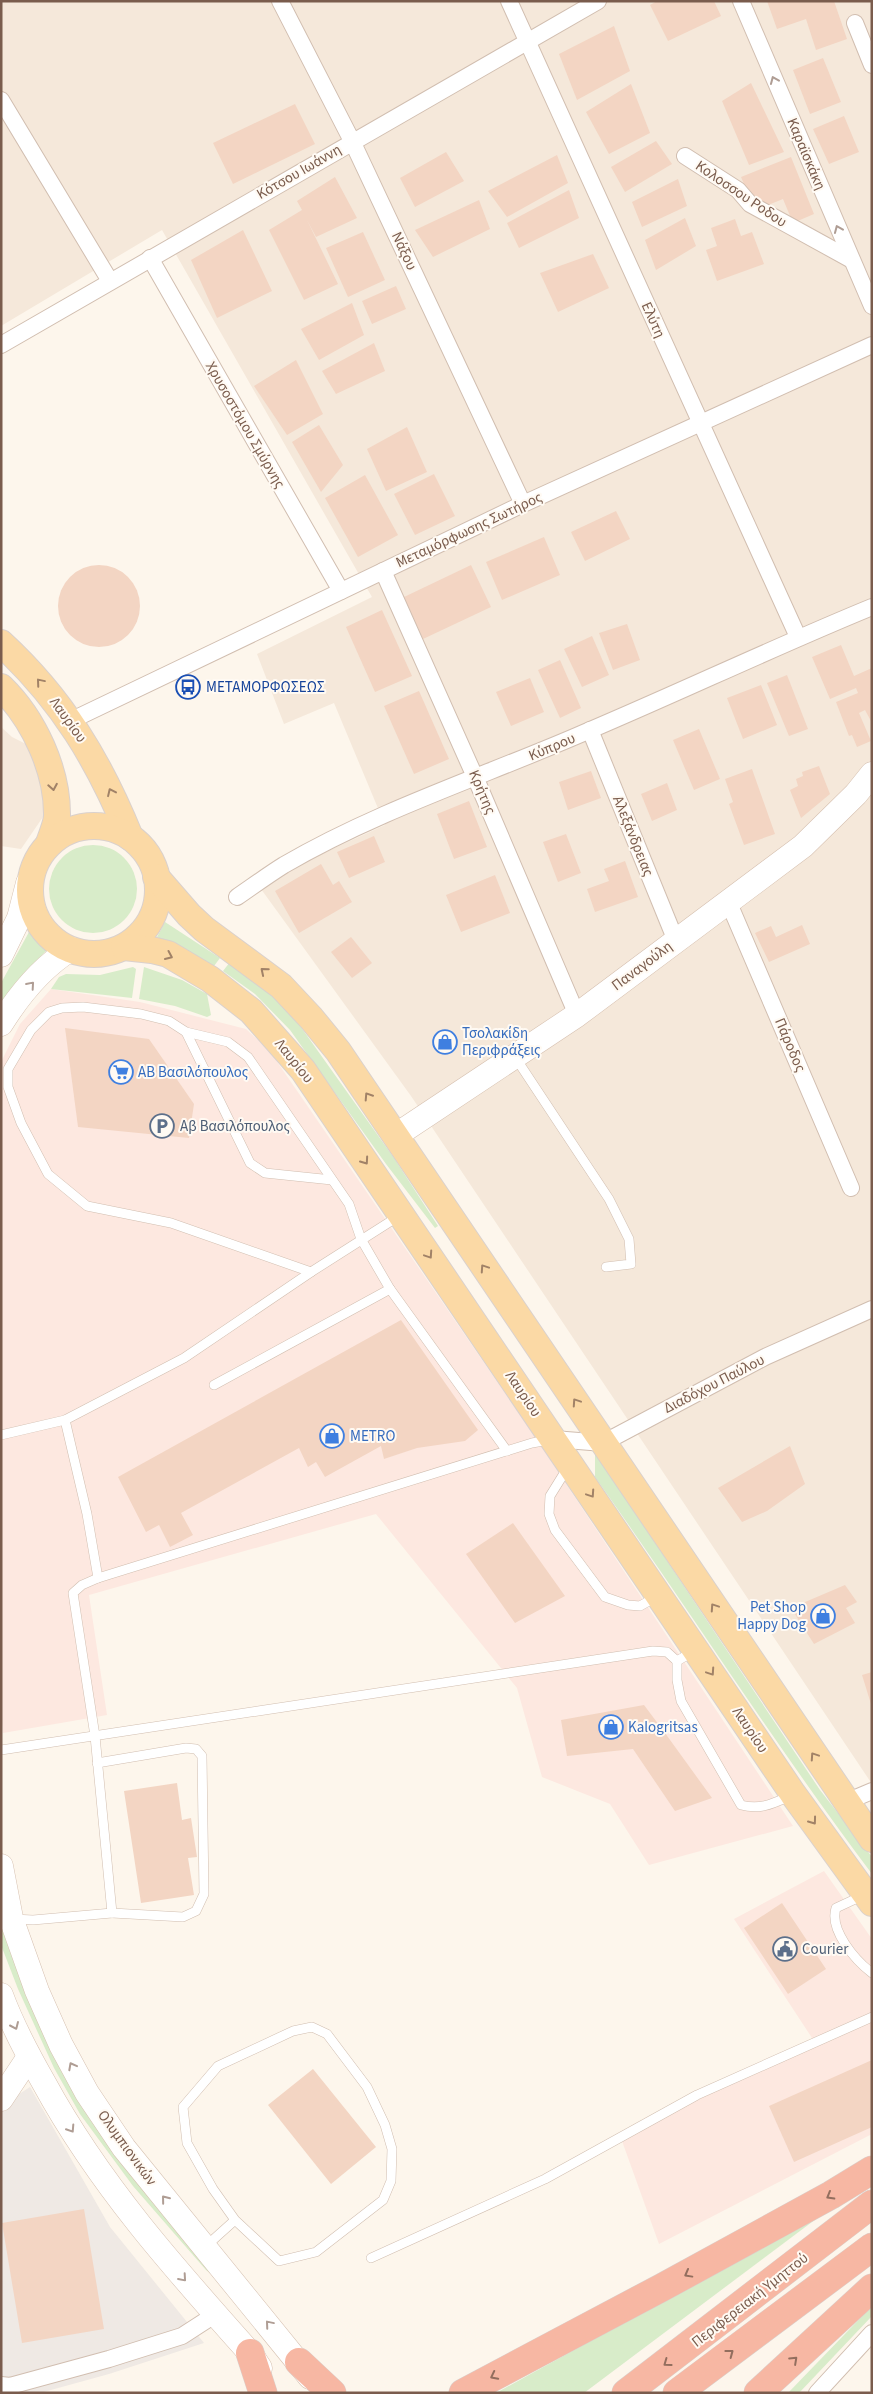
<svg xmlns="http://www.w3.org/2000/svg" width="873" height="2394" font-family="'Source Sans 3',sans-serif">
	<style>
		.residential { fill: #f5e8da }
		.commercial { fill: #fde8e0 }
		.industrial { fill: #efe9e4 }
		.green { fill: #d8ecc9 }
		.building { fill: #f3d5c3 }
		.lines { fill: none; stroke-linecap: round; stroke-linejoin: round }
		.lane-casing { stroke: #d1beb0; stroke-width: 10 }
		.street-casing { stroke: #d1beb0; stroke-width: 18 }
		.secondary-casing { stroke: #d6c0b0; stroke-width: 25 }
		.primary-casing { stroke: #dad1cd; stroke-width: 28 }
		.highway-casing { stroke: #dad1cd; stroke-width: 29 }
		.lane { stroke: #fff; stroke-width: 9 }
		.street { stroke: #fff; stroke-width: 16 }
		.secondary { stroke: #fff; stroke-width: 24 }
		.primary { stroke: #fbd9a5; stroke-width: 26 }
		.highway { stroke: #f7b7a3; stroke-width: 28 }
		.oneway { stroke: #af9d94 }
		.oneway2 { stroke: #a18267 }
		.oneway3 { stroke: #936e5e }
		.labels { text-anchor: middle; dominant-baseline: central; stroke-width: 4; stroke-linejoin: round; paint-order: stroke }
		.street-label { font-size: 15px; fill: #7a5c4d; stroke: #fffaf3 }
		.transit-label { font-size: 15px; fill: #164399; stroke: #fffaf3; text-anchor: start }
		.shop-label { font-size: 15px; fill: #366cbe; stroke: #fffaf3; text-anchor: start }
		.service-label { font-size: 15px; fill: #4e5e75; stroke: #fffaf3; text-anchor: start }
	</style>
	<rect width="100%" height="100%" fill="#fdf6ec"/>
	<!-- residential -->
	<g class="residential">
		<polygon points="1,1 872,1 872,1784 411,1096 261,889 295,866 385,825 334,703 284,724 257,654 372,597 162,230 1,326"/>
		<polygon points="1,727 12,737 36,749 45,814 21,849 1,846"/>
	</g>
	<!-- commercial -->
	<g class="commercial">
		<polygon points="51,989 140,1002 246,1029 269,1050 533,1434 793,1826 649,1865 610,1804 542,1777 517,1688 376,1514 89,1595 107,1715 3,1733 1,1714 1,1062 20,1024"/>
		<polygon points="824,1871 872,1939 872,2134 659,2244 622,2141 696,2093 814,2041 734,1919"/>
	</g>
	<!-- industrial -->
	<polygon class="industrial" points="30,2087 110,2227 204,2343 109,2374 40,2393 1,2393 1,2106"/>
	<!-- green -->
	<g class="green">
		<circle cx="93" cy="889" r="44"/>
		<polygon points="165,922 220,958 214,966 157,937"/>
		<polygon points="29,932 47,950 17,981 1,1002 1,983"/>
		<polygon points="230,962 283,1005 298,1023 394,1158 438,1226 435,1228 386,1164 290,1030 255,994 223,971"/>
		<polygon points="133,967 136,969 132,998 51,989 59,977 66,974 100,975"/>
		<polygon points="144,967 182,980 207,994 211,1015 207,1017 175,1006 139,999"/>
		<path d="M595,1453L820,1790L872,1857V1874C775,1745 688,1608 595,1477Z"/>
		<polygon points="1,1918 28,1987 236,2294 206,2270 133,2186 80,2114 54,2068 18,1989 1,1945"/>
		<polygon points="828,2210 584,2393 496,2393"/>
		<polygon points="872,2306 872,2316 799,2393 788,2393"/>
	</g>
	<!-- building -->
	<g class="building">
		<polygon points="657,1 714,1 721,16 668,41 650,5"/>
		<polygon points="767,1 834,1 847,39 816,50 806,19 777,29"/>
		<polygon points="614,26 630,71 577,100 559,54"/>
		<polygon points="823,58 841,102 810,114 793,70"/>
		<polygon points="751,83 784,152 749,165 722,101"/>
		<polygon points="631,84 650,133 609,154 586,112"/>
		<polygon points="295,104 315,144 233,184 213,143"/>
		<polygon points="844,116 859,152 829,164 813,129"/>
		<polygon points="656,141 672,164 625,192 611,167"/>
		<polygon points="446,152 464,181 415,207 400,178"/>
		<polygon points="557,155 568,183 507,217 488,191"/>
		<polygon points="791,157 814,214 793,223 783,199 761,208 751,200 741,177"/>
		<polygon points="335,177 357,218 316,237 307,220 338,284 304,300 269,230 302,210 297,201"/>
		<polygon points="678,179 687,206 642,227 632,202"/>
		<polygon points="569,190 579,218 519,248 507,223"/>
		<polygon points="479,200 490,229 433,257 415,230"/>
		<polygon points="685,218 696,246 656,270 645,240"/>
		<polygon points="735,219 741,236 752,232 764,264 717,281 706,250 717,246 711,228"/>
		<polygon points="243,230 272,291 217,318 191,260"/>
		<polygon points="363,232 385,280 348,297 326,248"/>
		<polygon points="593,254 609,288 558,312 540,273"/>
		<polygon points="396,286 406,309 372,324 362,301"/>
		<polygon points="352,303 364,335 319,360 301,329"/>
		<polygon points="374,343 385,371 336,394 322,371"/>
		<polygon points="296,360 323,414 287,435 254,386"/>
		<polygon points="319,425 343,465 321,492 292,442"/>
		<polygon points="407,427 427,472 386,491 367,449"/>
		<polygon points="434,474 455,516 415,535 394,494"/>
		<polygon points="365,475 398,535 358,557 325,498"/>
		<polygon points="616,511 630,539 585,561 571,532"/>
		<polygon points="544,537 560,575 502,600 486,562"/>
		<polygon points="471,565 491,607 423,639 404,597"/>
		<circle cx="99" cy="606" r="41"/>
		<polygon points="382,610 412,676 375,692 346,627"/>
		<polygon points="627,624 640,660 613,670 599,633"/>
		<polygon points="592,636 609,675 582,687 564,649"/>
		<polygon points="841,645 854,676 872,668 872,723 865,710 859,713 871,741 857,747 852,735 849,736 836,702 858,693 856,688 830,699 812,657"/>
		<polygon points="560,660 581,708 560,718 538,670"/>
		<polygon points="787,675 808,729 789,736 767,683"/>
		<polygon points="530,678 544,712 511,726 496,692"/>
		<polygon points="761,685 777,725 743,739 727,698"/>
		<polygon points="419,691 449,759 414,774 384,706"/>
		<polygon points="699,729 720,779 694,790 673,740"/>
		<polygon points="819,766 830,794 801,818 790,790 798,786 796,779 803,776 802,772"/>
		<polygon points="752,769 775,834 744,845 729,804 733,802 725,779"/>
		<polygon points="591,771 601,798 568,810 559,782"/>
		<polygon points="667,783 677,810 652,821 641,794"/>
		<polygon points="469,801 487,847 454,859 437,814"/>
		<polygon points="566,834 581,873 558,882 543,842"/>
		<polygon points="374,836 385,862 349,878 337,852"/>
		<polygon points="625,861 638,897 595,912 587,889 609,881 604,869"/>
		<polygon points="321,864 333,885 339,881 352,902 299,933 275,891"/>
		<polygon points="495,875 510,913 461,932 446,895"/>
		<polygon points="802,925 810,944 769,962 755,933 771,926 776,937"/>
		<polygon points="351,937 372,963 352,978 331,952"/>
		<polygon points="65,1028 149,1039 194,1104 189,1138 78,1127"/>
		<polygon points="401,1320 478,1430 465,1441 417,1448 384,1459 381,1446 325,1477 316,1462 308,1467 299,1448 181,1513 193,1535 170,1547 159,1525 146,1532 118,1477"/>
		<polygon points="790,1446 805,1484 767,1511 742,1522 718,1488"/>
		<polygon points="513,1523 565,1596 515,1623 466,1554"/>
		<polygon points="845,1585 857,1602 846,1608 855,1623 814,1644 791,1608"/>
		<polygon points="872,1672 872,1704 871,1704 862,1675"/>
		<polygon points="644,1705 665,1733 712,1798 675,1811 633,1749 567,1756 561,1720"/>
		<polygon points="177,1783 182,1820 191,1818 197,1857 188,1858 194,1895 141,1903 124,1791"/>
		<polygon points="782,1903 826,1969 788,1994 744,1928"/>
		<polygon points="872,2060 872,2127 794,2162 769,2106"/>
		<polygon points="313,2069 376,2147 331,2184 268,2105"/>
		<polygon points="84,2209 104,2329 22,2343 2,2223"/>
	</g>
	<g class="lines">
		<!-- lane casing -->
		<g class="lane-casing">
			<g id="lane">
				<polyline points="186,1032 250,1163 265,1173 332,1180"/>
				<polyline points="515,1057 609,1199 629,1239 631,1264 606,1267"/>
				<polyline points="311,1272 171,1223 87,1206 48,1174 21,1123 8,1087 8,1069 31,1030 49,1012 62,1008 83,1007 141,1014 169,1021 186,1032 228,1042 248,1057 349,1204 361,1239 390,1289 507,1451"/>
				<polyline points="214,1385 390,1289"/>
				<polyline points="1,1435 65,1420 184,1358 311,1272 399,1216"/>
				<polyline points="568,1467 550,1496 549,1514 555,1530 605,1597 628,1605 640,1606 656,1597"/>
				<polyline points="98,1578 532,1443 549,1440"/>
				<path d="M694,1651L677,1661V1680L681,1701L741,1805C760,1810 772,1804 790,1796"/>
				<polyline points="1,1750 653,1651 667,1652 677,1661"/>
				<polyline points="97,1763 186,1748 196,1749 202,1756 204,1894 196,1911 183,1917 112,1913"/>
				<path d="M864,1895L836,1908C829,1930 855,1960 872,1973"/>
				<polyline points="13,1919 33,1920 112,1913 95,1736 73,1593 82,1585 98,1578 87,1514 65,1420"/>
				<polyline points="205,2247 235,2220 279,2261 316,2252 383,2200 391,2181 392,2149 385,2125 367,2087 327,2034 312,2027 293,2031 218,2066 183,2107 187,2143 213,2189 235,2220"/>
				<polyline points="371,2258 545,2179 697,2095 872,2017"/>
			</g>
		</g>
		<!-- street casing -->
		<g class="street-casing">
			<g id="street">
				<polyline points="280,1 352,141 523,504"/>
				<polyline points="509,1 798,637"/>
				<polyline points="741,1 872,306"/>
				<polyline points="855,23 872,65"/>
				<polyline points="1,100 110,281"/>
				<polyline points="685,156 738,190 750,204 850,259"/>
				<polyline points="150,258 341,591"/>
				<polyline points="1,345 598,1"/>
				<polyline points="383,571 476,779 577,1015"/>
				<polyline points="70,721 523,504 872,345"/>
				<polyline points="590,730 676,941"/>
				<path d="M237,897C253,886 268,875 284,865C375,812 478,778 574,737C674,695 772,648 872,607"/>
				<polyline points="728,901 851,1188"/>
				<polyline points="554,1439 603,1443 765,1357 872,1309"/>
				<polyline points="846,1802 872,1791"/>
				<polyline points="1,2385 10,2386 109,2359 182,2336 216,2314"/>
				<polyline points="817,2393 872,2333"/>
			</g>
		</g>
		<!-- secondary casing -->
		<g class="secondary-casing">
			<g id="secondary">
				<polyline points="1,955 19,918 28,883"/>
				<path d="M1,1024C19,995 42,967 71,949"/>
				<polyline points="395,1136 577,1015 803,846 856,794 872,774"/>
				<polyline points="1,1866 11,1918 37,1991 61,2045 87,2093 124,2148 310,2377"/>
				<path d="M1,1995C12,2025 28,2055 44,2083C99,2184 174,2268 250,2353L260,2368"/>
				<polyline points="1,2099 29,2057"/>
			</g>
		</g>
		<!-- primary casing -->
		<g class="primary-casing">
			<g id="primary">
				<path d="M1,643C62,699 99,761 130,837"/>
				<path d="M1,687C34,719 58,771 57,817C56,825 52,835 49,843"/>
				<circle cx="94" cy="890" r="64"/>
				<polyline points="156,877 189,915 204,929 281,986 311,1018 338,1051 872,1839"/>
				<polyline points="124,947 152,950 168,954 210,979 251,1011 303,1070 793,1794 872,1903"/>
			</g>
		</g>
		<!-- highway casing -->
		<g class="highway-casing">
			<g id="highway">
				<polyline points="250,2353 263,2393"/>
				<polyline points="299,2362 332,2393"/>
				<polyline points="463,2393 661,2288 831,2195 872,2170"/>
				<polyline points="626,2393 872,2204"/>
				<polyline points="677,2393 872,2247"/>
				<polyline points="758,2393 872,2288"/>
			</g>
		</g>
		<!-- lane -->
		<use href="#lane" class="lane"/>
		<!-- street -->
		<use href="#street" class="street"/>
		<!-- secondary -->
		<use href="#secondary" class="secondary"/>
		<!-- primary -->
		<use href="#primary" class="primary"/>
		<!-- highway -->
		<use href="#highway" class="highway"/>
	</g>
	<!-- one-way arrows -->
	<defs><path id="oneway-chevron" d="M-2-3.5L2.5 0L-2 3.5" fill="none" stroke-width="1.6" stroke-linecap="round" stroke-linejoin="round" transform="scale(1.25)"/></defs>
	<g class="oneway">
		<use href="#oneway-chevron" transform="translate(774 80) rotate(-113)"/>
		<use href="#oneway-chevron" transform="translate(838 229) rotate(-113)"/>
		<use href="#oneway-chevron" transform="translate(31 985) rotate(-49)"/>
		<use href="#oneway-chevron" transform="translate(15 2026) rotate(66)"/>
		<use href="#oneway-chevron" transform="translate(72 2066) rotate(-118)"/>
		<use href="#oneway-chevron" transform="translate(71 2129) rotate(57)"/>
		<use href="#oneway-chevron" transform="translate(165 2199) rotate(-129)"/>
		<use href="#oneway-chevron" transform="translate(183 2278) rotate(49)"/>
		<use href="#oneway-chevron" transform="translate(269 2324) rotate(-130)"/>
	</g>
	<g class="oneway2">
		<use href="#oneway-chevron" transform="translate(40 682) rotate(-130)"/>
		<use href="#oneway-chevron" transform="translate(53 787) rotate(80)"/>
		<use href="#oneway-chevron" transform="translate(111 792) rotate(-115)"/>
		<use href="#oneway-chevron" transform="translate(169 956) rotate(24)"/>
		<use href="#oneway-chevron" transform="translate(264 971) rotate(-140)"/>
		<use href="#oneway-chevron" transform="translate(368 1096) rotate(-123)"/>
		<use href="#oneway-chevron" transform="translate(365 1161) rotate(55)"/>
		<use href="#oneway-chevron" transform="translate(429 1255) rotate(56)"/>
		<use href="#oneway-chevron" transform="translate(484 1268) rotate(-124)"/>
		<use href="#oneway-chevron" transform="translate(576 1402) rotate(-124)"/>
		<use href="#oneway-chevron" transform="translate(591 1494) rotate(56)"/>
		<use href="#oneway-chevron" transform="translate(714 1607) rotate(-124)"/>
		<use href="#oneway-chevron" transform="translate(711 1672) rotate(56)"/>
		<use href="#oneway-chevron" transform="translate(814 1756) rotate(-124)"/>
		<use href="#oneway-chevron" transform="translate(813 1821) rotate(54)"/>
	</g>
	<g class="oneway3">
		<use href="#oneway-chevron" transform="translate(830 2196) rotate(150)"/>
		<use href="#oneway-chevron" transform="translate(688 2274) rotate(151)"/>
		<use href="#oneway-chevron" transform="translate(730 2353) rotate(-37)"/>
		<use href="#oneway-chevron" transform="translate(794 2360) rotate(-43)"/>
		<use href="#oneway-chevron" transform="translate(667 2363) rotate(144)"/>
		<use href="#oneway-chevron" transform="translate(494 2376) rotate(153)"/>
	</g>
	<!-- icons -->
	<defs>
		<g id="bus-ring" transform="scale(1.25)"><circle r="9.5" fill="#fffaf3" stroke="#1a4fb4" stroke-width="1.5"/><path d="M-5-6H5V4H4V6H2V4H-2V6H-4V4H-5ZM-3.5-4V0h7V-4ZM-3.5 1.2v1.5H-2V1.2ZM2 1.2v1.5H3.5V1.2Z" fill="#1a4fb4"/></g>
		<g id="shop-ring" transform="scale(1.25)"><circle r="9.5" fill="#fffaf3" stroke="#3f7fe0" stroke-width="1.5"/><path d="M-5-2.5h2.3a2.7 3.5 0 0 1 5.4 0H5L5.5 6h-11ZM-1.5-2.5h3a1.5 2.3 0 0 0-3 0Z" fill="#3f7fe0"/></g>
		<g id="supermarket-ring" transform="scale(1.25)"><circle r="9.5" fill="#fffaf3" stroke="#3f7fe0" stroke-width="1.5"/><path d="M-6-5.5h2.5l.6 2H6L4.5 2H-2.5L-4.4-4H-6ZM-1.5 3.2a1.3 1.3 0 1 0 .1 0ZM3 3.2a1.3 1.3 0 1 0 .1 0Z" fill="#3f7fe0"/></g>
		<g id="parking-ring" transform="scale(1.25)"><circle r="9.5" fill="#fffaf3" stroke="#5c6f8a" stroke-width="1.5"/><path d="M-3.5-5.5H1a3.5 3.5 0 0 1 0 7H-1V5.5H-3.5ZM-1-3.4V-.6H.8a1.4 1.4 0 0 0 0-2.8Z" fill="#5c6f8a"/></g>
		<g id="civic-ring" transform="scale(1.25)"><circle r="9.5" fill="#fffaf3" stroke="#5c6f8a" stroke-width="1.5"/><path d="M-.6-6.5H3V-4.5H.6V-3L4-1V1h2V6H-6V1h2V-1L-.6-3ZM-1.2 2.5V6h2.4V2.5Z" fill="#5c6f8a"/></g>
	</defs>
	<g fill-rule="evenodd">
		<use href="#bus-ring" x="188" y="687"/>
		<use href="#shop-ring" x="445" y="1042"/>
		<use href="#supermarket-ring" x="121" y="1072"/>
		<use href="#parking-ring" x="162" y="1126"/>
		<use href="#shop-ring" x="332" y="1436"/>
		<use href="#shop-ring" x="823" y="1616"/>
		<use href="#shop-ring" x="611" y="1727"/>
		<use href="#civic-ring" x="785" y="1949"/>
	</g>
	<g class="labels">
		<!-- street labels -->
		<g class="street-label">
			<text transform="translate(806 154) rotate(67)">Καραϊσκάκη</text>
			<text transform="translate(299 172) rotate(-30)">Κότσου Ιωάννη</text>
			<text transform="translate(741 194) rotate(34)">Κολοσσου Ροδου</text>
			<text transform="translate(404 251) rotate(65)">Νάξου</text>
			<text transform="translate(653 320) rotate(66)">Ελύτη</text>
			<text transform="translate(245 425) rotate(60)">Χρυσοστόμου Σμύρνης</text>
			<text transform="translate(469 530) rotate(-25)">Μεταμόρφωσης Σωτήρος</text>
			<text transform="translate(68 720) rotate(54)">Λαυρίου</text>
			<text transform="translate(552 747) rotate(-23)">Κύπρου</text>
			<text transform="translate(482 792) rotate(67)">Κρήτης</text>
			<text transform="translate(633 836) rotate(68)">Αλεξάνδρειας</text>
			<text transform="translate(642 966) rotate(-37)">Παναγούλη</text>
			<text transform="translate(790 1045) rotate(67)">Πάροδος</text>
			<text transform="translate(294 1061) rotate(51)">Λαυρίου</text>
			<text transform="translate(714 1384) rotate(-27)">Διαδόχου Παύλου</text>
			<text transform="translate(523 1394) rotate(56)">Λαυρίου</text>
			<text transform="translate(750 1730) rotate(56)">Λαυρίου</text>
			<text transform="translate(127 2148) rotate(54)">Ολυμπιονικών</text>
			<text transform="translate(750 2300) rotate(-38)">Περιφερειακή Υμηττού</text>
		</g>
		<!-- transit labels -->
		<g class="transit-label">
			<text x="206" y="687">ΜΕΤΑΜΟΡΦΩΣΕΩΣ</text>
		</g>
		<!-- shop labels -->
		<g class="shop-label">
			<text x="462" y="1033">Τσολακίδη<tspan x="462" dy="17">Περιφράξεις</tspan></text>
			<text x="138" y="1072">ΑΒ Βασιλόπουλος</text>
			<text x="350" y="1436">METRO</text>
			<text x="806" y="1607" text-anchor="end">Pet Shop<tspan x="806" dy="17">Happy Dog</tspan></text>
			<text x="628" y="1727">Kalogritsas</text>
		</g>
		<!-- service labels -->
		<g class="service-label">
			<text x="180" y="1126">Αβ Βασιλόπουλος</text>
			<text x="802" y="1949">Courier</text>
		</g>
	</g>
	<!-- border -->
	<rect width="873" height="2394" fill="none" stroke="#7a5c4d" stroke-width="5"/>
</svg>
